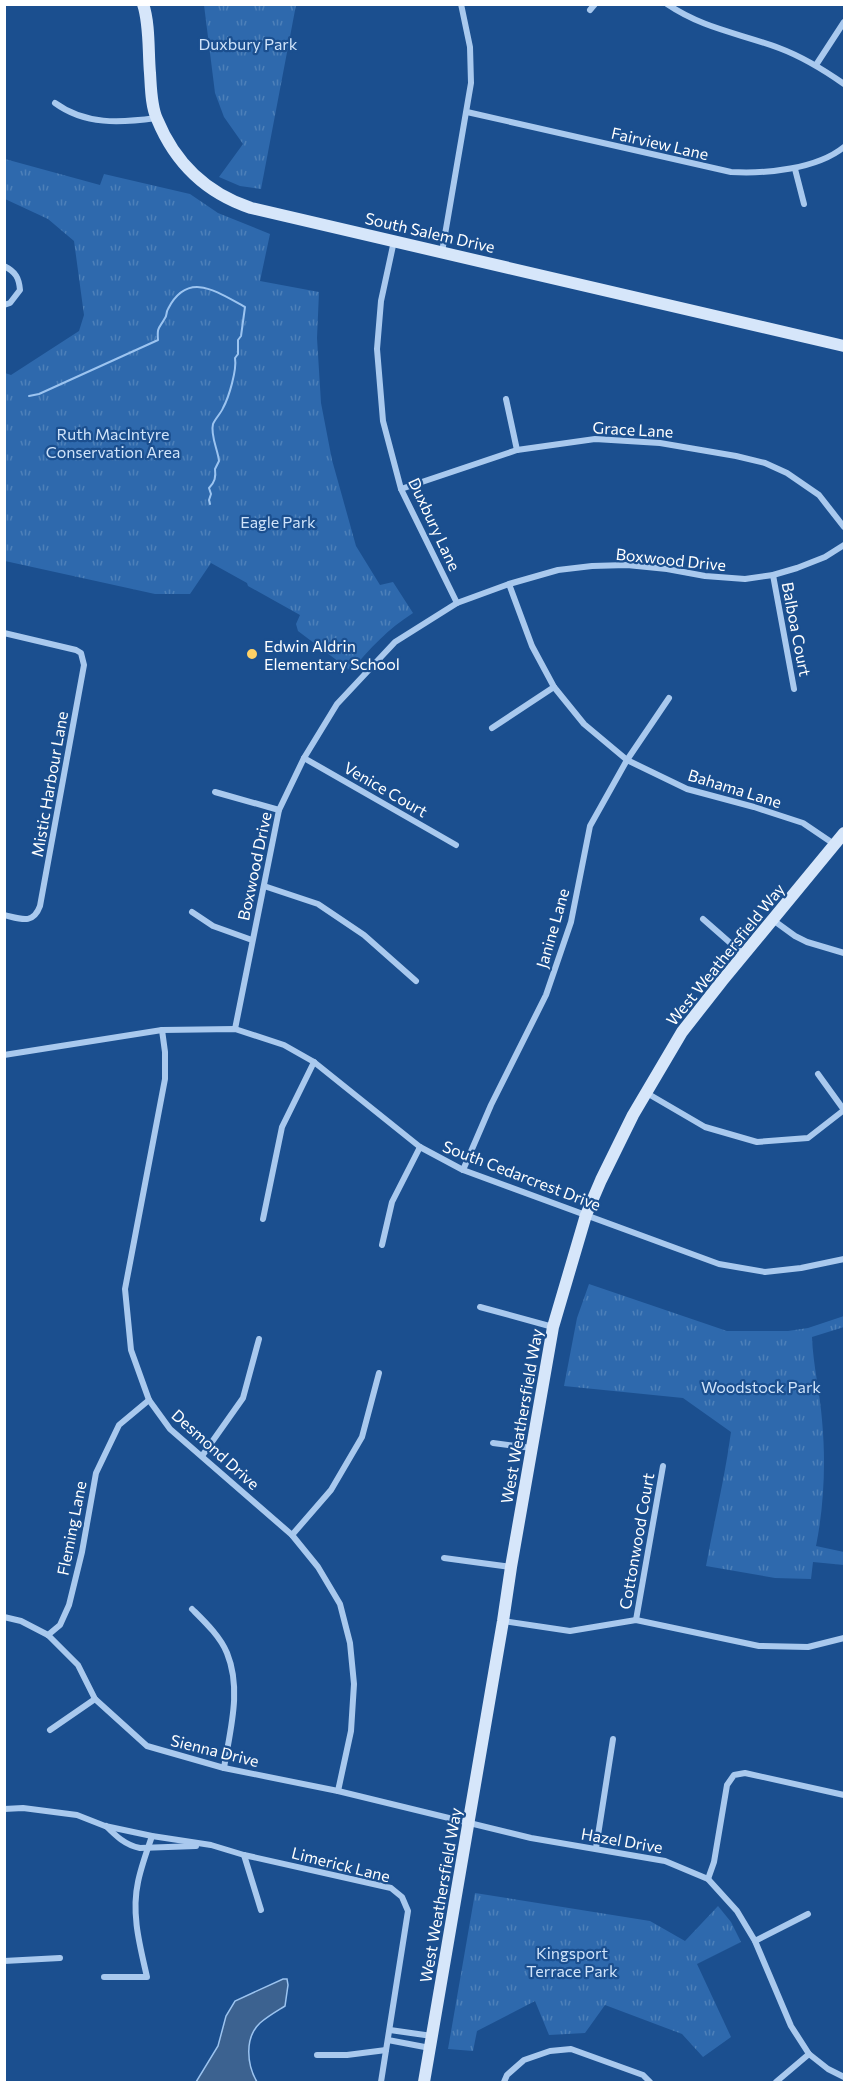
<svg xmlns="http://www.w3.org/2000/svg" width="849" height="2087" font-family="Commissioner,sans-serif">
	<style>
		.park { fill: url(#park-tufts) }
		.water { fill: #3c6290; stroke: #9cc4f0; stroke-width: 1.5 }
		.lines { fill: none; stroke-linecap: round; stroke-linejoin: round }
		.stream { stroke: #9cc4f0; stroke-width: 2 }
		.street { stroke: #a9c9ee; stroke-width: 6 }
		.secondary { stroke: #d6e6fa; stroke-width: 12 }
		.poi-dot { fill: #ffd166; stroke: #1b4f8f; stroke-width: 2 }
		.labels { text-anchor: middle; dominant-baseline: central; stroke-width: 4.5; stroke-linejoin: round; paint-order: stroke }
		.park-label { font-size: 16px; fill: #cfe3fa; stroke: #1b4f8f }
		.street-label { font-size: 16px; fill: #fff; stroke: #1b4f8f }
		.poi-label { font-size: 16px; fill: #fff; stroke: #1b4f8f; text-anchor: start }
	</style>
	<defs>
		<pattern id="park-tufts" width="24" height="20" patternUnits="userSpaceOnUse" patternTransform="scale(1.5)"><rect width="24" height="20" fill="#2e69ad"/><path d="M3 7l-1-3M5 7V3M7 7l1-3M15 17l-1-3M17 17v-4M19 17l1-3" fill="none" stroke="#4d80b9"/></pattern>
	</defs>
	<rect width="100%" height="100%" fill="#1b4f8f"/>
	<!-- park -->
	<g class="park">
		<polygon points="204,5 296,5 261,189 240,186 219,177 243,144 224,117 215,93"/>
		<path d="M5,159L100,185L104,174L190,194L218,213L270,234L260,281L319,292L317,338L321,403L332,460L356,546L380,585L393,582L413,613C388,629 370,648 351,671L298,631L296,624L300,615L248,586L247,583L211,563L190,594H155L5,561V373L11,375L79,331L84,315L74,241L48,219L5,199Z"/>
		<path d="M589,1284L727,1331H788L808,1328L844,1316V1327L812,1337C813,1365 820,1392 822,1420C826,1462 824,1506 816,1546L844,1552V1565L813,1562L811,1579L775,1578L706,1566C714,1522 725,1477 731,1432L683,1398L564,1386L577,1318Z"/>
		<polygon points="475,1893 650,1921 685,1941 718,1906 731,1922 741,1942 697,1964 731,2037 703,2057 682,2034 605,2005 585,2033 549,2035 535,2001 477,2031 473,2051 448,2049"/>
	</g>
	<!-- water -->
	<path class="water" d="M283,1979H287L288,1985L285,2006C277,2011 268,2016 260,2023C244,2038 247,2065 257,2082H196L218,2046L226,2016L235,2001Z"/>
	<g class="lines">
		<!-- stream -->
		<path class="stream" d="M29,396L39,394L158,340C157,326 159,329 165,318C167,316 166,312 168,309C188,270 217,292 245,307L241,336L238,340V354L235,358C237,370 229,397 223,408C221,413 215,419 213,424C210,435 218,450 219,461L215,469C216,477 215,482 209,488L211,494L209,500L210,504"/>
		<!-- street -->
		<g class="street">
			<path d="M667,4C704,29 739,33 779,48C803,57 824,70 844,84"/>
			<polyline points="590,10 595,4"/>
			<polyline points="816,65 844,22"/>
			<path d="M55,103C85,125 120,123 156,118"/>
			<path d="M467,112L731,172C766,174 817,169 844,147"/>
			<polyline points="795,169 804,204"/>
			<polyline points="394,241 381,301 377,349 383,421 401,489 457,603"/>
			<polyline points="442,252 471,83 470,47 461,4"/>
			<path d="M4,266C16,272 19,278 20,290L10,303L4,305"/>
			<polyline points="506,399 517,450"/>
			<polyline points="401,489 517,450 595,439 660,443 736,456 765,463 787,473 819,495 844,527"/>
			<polyline points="773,575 794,689"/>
			<polyline points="509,584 532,646 554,687 584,724 627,760 687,789 754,807 803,823 834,844"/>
			<path d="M4,633L76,650L81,653L84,665L40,906C33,925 21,919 4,915"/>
			<polyline points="492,728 554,687"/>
			<polyline points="304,758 456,845"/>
			<polyline points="215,792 279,810"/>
			<polyline points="264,886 318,904 364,935 416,981"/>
			<polyline points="192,912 213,926 252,940"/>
			<polyline points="703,919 744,955"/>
			<polyline points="773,920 795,936 807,942 844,953"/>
			<polyline points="235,1029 279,810 304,758 337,704 395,642 457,603 509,584 558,570 592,566 627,565 667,569 705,576 745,579 773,575 797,568 825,557 844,545"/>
			<polyline points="162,1030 165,1052 165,1079 125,1289 131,1350 149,1400 170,1429 292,1535 318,1567 340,1604 350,1643 354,1684 351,1731 338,1791"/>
			<polyline points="4,1055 162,1030 235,1029 284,1045 314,1062 420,1147 463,1170 719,1264 765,1272 801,1268 844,1259"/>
			<polyline points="818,1074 844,1110"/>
			<polyline points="645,1092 705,1127 757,1142 808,1138 844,1110"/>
			<polyline points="463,1170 491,1105 546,995 571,922 590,826 627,760 669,698"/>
			<polyline points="263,1219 282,1127 314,1062"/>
			<polyline points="382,1245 392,1202 420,1147"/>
			<polyline points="480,1307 553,1327"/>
			<polyline points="493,1443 532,1448"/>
			<polyline points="202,1456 243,1398 259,1339"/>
			<polyline points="292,1535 331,1490 362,1437 379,1373"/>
			<polyline points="444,1558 511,1567"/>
			<path d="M192,1609C204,1621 220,1636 227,1653C242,1690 230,1730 224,1768"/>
			<polyline points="4,1617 21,1621 48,1635 78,1665 95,1699 147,1746 224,1768 338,1791 531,1838 665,1861 708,1879 737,1911 755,1941 791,2026 809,2054 828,2069 844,2077"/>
			<polyline points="636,1620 663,1466"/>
			<polyline points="503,1621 570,1631 636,1620 759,1646 808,1647 844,1638"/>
			<polyline points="48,1635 60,1625 69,1605 82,1552 96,1473 119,1425 149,1400"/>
			<polyline points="50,1730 95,1699"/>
			<polyline points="4,1809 23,1808 77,1815 105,1826 152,1836 211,1845 244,1855 391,1888 402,1897 408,1911 381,2082"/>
			<path d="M106,1826C116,1836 125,1845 140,1848L196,1846"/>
			<polyline points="596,1848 613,1739"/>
			<polyline points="244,1855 261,1910"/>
			<polyline points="708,1879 714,1862 727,1785 734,1775 745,1773 844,1795"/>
			<polyline points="755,1941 808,1914"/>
			<polyline points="4,1961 60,1958"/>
			<path d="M104,1977H147C140,1946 131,1914 138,1882C141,1867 147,1851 152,1836"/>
			<polyline points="390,2030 432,2036"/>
			<polyline points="388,2040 430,2048"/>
			<polyline points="317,2055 347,2055 386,2050"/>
			<polyline points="504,2082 507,2075 524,2060 550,2051 571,2049 643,2075 650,2082"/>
			<polyline points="776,2082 809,2054"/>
		</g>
		<!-- secondary -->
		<g class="secondary">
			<path d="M143,4C150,25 148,52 150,73C151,88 151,106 157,119C175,163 206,193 251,208L844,346"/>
			<polyline points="424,2082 503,1621 511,1567 553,1327 586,1215 601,1180 633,1115 682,1032 722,981 844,833"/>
		</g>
	</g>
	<!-- markers -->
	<circle class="poi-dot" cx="252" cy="654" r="6"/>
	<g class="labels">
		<!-- park labels -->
		<g class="park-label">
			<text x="248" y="43">Duxbury Park</text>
			<text x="113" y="433">Ruth MacIntyre<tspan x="113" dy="18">Conservation Area</tspan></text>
			<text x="278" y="521">Eagle Park</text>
			<text x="761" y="1386">Woodstock Park</text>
			<text x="572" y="1952">Kingsport<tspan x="572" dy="18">Terrace Park</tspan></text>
		</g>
		<!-- street labels -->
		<g class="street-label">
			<text transform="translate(660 143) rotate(13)">Fairview Lane</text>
			<text transform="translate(430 232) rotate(13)">South Salem Drive</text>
			<text transform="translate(633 429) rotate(3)">Grace Lane</text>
			<text transform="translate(435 524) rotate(65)">Duxbury Lane</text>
			<text transform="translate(671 559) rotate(6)">Boxwood Drive</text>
			<text transform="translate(797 629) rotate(79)">Balboa Court</text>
			<text transform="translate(49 784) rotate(-80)">Mistic Harbour Lane</text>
			<text transform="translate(735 788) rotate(17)">Bahama Lane</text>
			<text transform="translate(386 789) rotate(30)">Venice Court</text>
			<text transform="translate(254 866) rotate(-78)">Boxwood Drive</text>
			<text transform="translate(552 928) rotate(-74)">Janine Lane</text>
			<text transform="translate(725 954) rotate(-51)">West Weathersfield Way</text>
			<text transform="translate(522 1175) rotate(21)">South Cedarcrest Drive</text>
			<text transform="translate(521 1416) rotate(-80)">West Weathersfield Way</text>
			<text transform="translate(216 1449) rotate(42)">Desmond Drive</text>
			<text transform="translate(71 1528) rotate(-79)">Fleming Lane</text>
			<text transform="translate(636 1541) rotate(-80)">Cottonwood Court</text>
			<text transform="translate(215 1750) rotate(14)">Sienna Drive</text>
			<text transform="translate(622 1840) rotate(10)">Hazel Drive</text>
			<text transform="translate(341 1864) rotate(14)">Limerick Lane</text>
			<text transform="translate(440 1895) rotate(-80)">West Weathersfield Way</text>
		</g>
		<!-- poi labels -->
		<g class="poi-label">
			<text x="264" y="645">Edwin Aldrin<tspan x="264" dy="18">Elementary School</tspan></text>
		</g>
	</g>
	<!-- border -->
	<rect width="849" height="2087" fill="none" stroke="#ffffff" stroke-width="12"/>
</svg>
